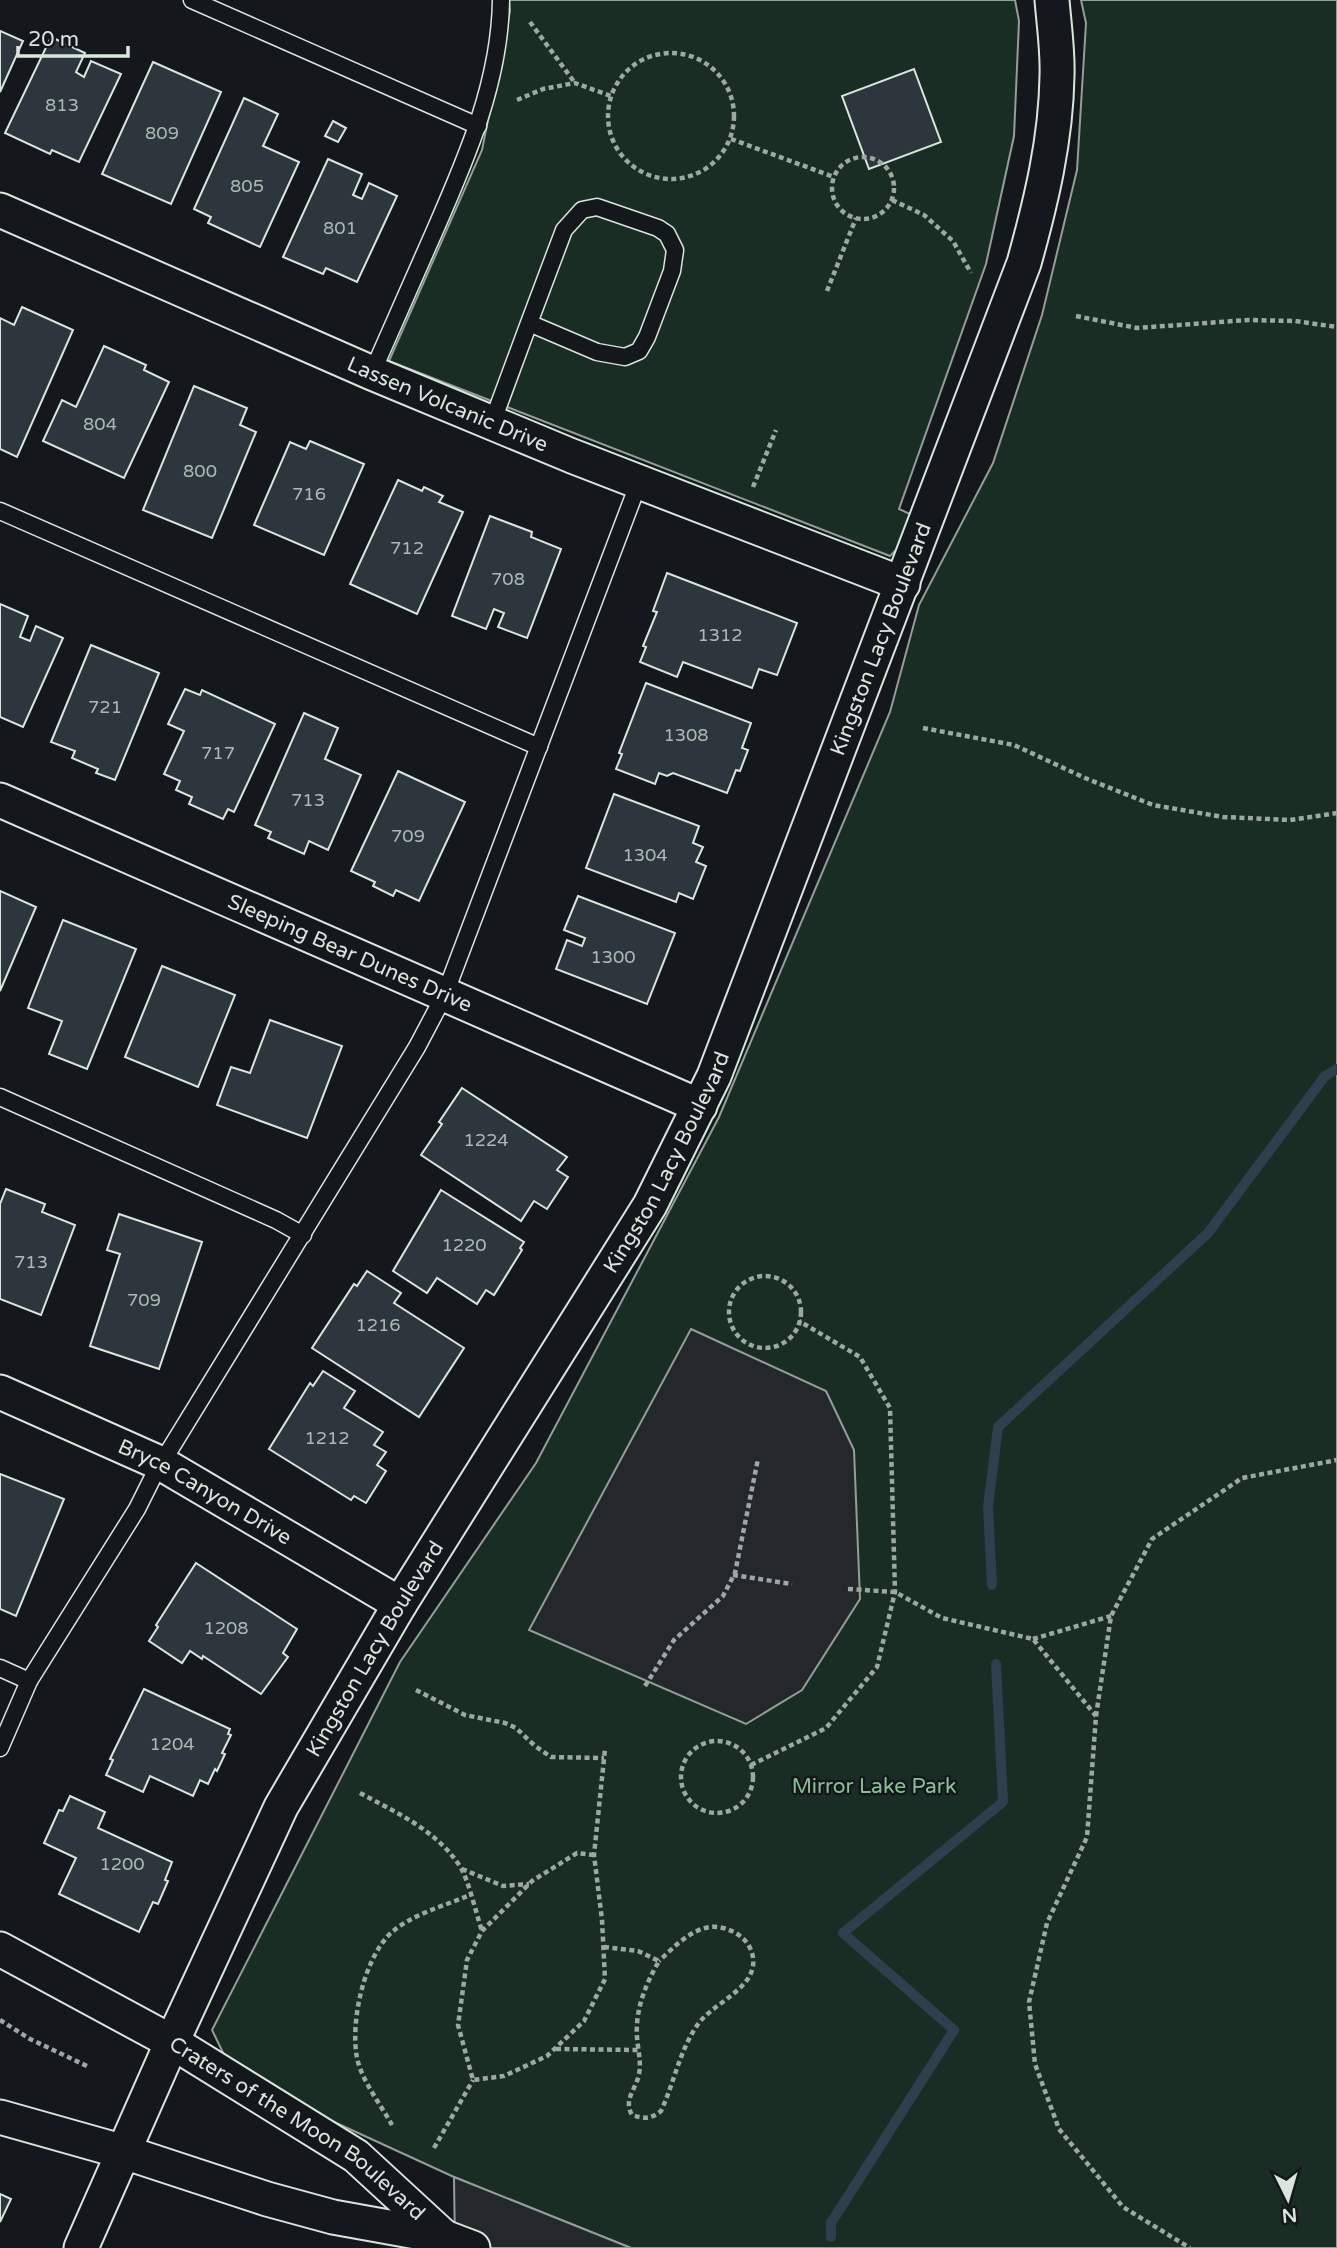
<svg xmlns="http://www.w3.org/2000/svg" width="1337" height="2248" font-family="'Varela Round',sans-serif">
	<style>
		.green { fill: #1a2d24; stroke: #939e99; stroke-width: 2 }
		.parking { fill: #24282b; stroke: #939e99; stroke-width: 2 }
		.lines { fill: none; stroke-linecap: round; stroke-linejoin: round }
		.stream { stroke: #2f3f4d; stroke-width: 10 }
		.building { fill: #2c363c; stroke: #d8e6dc; stroke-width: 2 }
		.lane-casing { stroke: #d8e6dc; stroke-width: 19 }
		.street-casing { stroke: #d8e6dc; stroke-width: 37 }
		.path { stroke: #9da8a2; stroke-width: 4.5; stroke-dasharray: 5 3.5; stroke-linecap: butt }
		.lane { stroke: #14181c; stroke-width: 16 }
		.street { stroke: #14181c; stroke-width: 33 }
		.labels { text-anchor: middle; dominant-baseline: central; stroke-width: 5; stroke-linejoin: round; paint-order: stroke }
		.number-label { font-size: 18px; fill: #adbab4 }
		.street-label { font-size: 21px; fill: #d8e6dc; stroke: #14181c }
		.park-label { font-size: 21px; fill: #8ac095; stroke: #14181c }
	</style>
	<rect width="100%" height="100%" fill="#14181c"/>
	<!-- green -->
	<g class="green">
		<polygon points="509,0 1015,0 1019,21 1014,136 986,264 899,509 910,514 899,547 890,556 389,361 482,150 510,11"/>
		<polygon points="1081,0 1337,0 1337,2248 631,2248 454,2177 295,2104 229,2065 212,2030 400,1662 536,1463 719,1117 890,712 919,605 993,463 1042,315 1077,170 1086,23"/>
	</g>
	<!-- parking -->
	<g class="parking">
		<polygon points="691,1329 826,1391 854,1450 860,1599 802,1690 746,1724 529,1630"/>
		<polygon points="454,2177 631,2248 455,2248"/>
	</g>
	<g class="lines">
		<!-- stream -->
		<g class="stream">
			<polyline points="992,1585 988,1507 998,1427 1208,1233 1325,1076 1337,1069"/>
			<polyline points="831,2237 831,2223 954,2030 843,1933 1003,1802 996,1664"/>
		</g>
	</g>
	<!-- building -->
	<g class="building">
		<polygon points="0,31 23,41 0,92"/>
		<polygon points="51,37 85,53 76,72 84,77 91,61 121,74 79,162 52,150 50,154 5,133"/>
		<polygon points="153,62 221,92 171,204 102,174"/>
		<polygon points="914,69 941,142 869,169 842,96"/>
		<polygon points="244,98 278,114 263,146 299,162 260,247 208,223 211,217 194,209"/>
		<polygon points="333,121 346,128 338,142 325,136"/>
		<polygon points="328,159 362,174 353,195 362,199 369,183 397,196 357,282 326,268 323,274 283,257"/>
		<polygon points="22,307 73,330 17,457 0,449 0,318 14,325"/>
		<polygon points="104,346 146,365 144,370 169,382 124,478 43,441 62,400 76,407"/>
		<polygon points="194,386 247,408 240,425 256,432 212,538 143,510"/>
		<polygon points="310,441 364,464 324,555 254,525 290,442 306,449"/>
		<polygon points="398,480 422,491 424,487 443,496 439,502 463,512 417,614 350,584"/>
		<polygon points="490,516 532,532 531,537 561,549 527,638 498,627 504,613 494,609 486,629 452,616"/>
		<polygon points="667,573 797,623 777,675 759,669 752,688 683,662 677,677 640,662 646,647 643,646 657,612 653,611"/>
		<polygon points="0,604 28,616 20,637 30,641 36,626 63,638 23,727 0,717"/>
		<polygon points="91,645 159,673 115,780 96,773 98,769 72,758 75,751 51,742"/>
		<polygon points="646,683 751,723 742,748 748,750 740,771 736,770 727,793 673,773 667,776 659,773 655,784 616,769 622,754 619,753"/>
		<polygon points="185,689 200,695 202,690 275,724 234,812 228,809 223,819 189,804 192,797 176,790 180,781 164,774 184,731 168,724"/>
		<polygon points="304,713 338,728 325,759 361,775 328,850 309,841 304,854 268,838 271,832 255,825"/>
		<polygon points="398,771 465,802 419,901 396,890 393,896 373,886 375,882 351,871"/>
		<polygon points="614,794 699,826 693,843 703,847 696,862 706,866 693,899 679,893 676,902 586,868"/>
		<polygon points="0,891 36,907 0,991"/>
		<polygon points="578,896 675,933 647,1004 556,969 567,940 582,946 585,938 564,930"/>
		<polygon points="63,920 136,949 87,1069 49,1054 62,1021 28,1008"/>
		<polygon points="162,966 235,995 198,1087 125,1057"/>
		<polygon points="270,1020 342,1046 307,1138 217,1105 231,1067 250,1073"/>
		<polygon points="462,1088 567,1157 557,1170 568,1177 547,1209 534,1201 521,1221 421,1155 442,1124 439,1122"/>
		<polygon points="6,1189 45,1204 42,1212 75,1225 41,1315 0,1299 0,1204"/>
		<polygon points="441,1190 524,1242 520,1248 522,1250 494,1295 486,1290 477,1304 437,1278 427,1293 393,1271"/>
		<polygon points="119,1214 202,1242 159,1369 90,1346 120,1254 107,1250"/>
		<polygon points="367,1271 401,1293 394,1303 464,1348 419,1417 312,1348 354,1284 357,1286"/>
		<polygon points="323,1371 355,1391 344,1408 383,1432 374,1445 386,1452 377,1465 386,1471 366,1503 354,1496 351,1500 269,1449 310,1383 313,1386"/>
		<polygon points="0,1474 64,1499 16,1616 0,1609"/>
		<polygon points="196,1563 297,1629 283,1653 288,1657 261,1694 203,1656 202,1659 190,1651 182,1663 149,1641 158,1627 156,1625"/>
		<polygon points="144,1689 230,1729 228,1734 231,1735 222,1753 225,1754 217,1771 215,1769 208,1784 200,1780 193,1796 150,1776 143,1792 106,1775 113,1760 110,1759"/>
		<polygon points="70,1796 105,1812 98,1828 172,1862 165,1880 168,1881 158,1904 153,1902 139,1932 59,1894 76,1858 44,1843 59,1810 63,1811"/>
		<polygon points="0,2194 11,2199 0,2222"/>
	</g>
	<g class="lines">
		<!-- lane casing -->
		<g class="lane-casing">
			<g id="lane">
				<polyline points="192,0 478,126"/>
				<path d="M372,373C393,325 414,278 435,230C467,157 500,81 501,0"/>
				<polyline points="492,423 529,323 564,230 582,210 597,207 658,228 667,234 675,250 672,271 647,337 639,351 625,357 597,352 529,323"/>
				<polyline points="0,511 539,747"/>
				<polyline points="0,1097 276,1220 303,1235"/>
				<polyline points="0,1668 29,1681"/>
				<polyline points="0,1748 29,1681 137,1509 153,1477 417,1047 445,994 639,482"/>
			</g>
		</g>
		<!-- street casing -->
		<g class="street-casing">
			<g id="street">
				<path id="s1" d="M0,210L372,373L572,456L903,584"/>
				<path id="s2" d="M0,800L700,1106"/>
				<path id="s3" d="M0,1392L162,1464L400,1604"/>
				<path id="s4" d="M0,1949L172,2042L356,2156L444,2237L333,2217L267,2199L124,2152L0,2117"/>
				<polyline points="444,2237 473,2248"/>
				<path id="s5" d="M81,2248L172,2042L281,1807L400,1604L650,1205L714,1076L1024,263C1041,202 1056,140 1057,76C1058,51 1054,25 1052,0"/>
			</g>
		</g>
		<!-- path -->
		<g class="path">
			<polyline points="530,22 575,83"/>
			<circle cx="671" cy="116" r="63"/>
			<polyline points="517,100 543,89 575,83 611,96"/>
			<polyline points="731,139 834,177"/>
			<circle cx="863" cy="188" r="31"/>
			<polyline points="892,200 924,215 953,241 971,273"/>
			<polyline points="827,291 856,218"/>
			<polyline points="1076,316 1137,328 1248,320 1295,321 1337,327"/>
			<polyline points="753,487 776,430"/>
			<polyline points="923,728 1014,745 1085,778 1153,805 1223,817 1290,820 1337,813"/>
			<circle cx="765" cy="1312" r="36"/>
			<polyline points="733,1575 792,1584"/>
			<polyline points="848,1589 895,1592 942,1618 1033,1639 1096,1716 1087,1837 1047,1923 1029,2002 1035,2064 1059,2129 1123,2207 1190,2248"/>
			<polyline points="1033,1639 1111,1616"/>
			<polyline points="645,1686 674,1640 723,1596 735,1573 758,1459"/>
			<polyline points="416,1690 465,1715 505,1723 516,1728 535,1746 551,1757 604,1758"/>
			<polyline points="1096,1716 1111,1616 1152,1539 1242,1478 1337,1460"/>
			<circle cx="717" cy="1777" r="36"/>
			<polyline points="751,1765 826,1728 877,1667 895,1592 890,1408 860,1357 799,1321"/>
			<path d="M360,1793C397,1813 438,1831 461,1868C469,1882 476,1913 482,1931"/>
			<polyline points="594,1855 577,1853 532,1881 482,1931 467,1960 458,2025 473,2080 504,2076 547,2056 584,2021 605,1979 602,1920 594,1855 605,1749"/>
			<polyline points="462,1869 503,1886 529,1884"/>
			<path d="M604,1947L638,1951L659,1961C644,1987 633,2015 638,2046C639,2056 641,2063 639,2074C636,2090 623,2099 632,2115C645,2119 651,2119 661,2111C674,2083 679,2053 696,2027C712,2001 765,1987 751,1950C746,1938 735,1931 723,1928C698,1921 675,1946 659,1961"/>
			<polyline points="0,2020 30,2039 89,2067"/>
			<polyline points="556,2049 639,2050"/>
			<path d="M392,2125C381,2105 362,2081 357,2058C350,2022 364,1957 392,1932C413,1914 444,1906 470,1895"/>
			<polyline points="434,2148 473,2080"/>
		</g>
		<!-- lane -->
		<use href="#lane" class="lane"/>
		<!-- street -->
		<use href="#street" class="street"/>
	</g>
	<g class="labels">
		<!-- number labels -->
		<g class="number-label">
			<text x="62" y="105">813</text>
			<text x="162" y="133">809</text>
			<text x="247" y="186">805</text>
			<text x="340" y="228">801</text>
			<text x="100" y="424">804</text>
			<text x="200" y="471">800</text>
			<text x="309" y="494">716</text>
			<text x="407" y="548">712</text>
			<text x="508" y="579">708</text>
			<text x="720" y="635">1312</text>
			<text x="105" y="707">721</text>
			<text x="686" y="735">1308</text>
			<text x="218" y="753">717</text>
			<text x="308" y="800">713</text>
			<text x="408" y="836">709</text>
			<text x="645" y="855">1304</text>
			<text x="613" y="957">1300</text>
			<text x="486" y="1140">1224</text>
			<text x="464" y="1245">1220</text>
			<text x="31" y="1262">713</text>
			<text x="144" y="1300">709</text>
			<text x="378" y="1325">1216</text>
			<text x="327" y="1438">1212</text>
			<text x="226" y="1628">1208</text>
			<text x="172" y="1744">1204</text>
			<text x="122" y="1864">1200</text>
		</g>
		<!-- street labels -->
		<g class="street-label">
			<text stroke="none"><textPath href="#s1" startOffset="488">Lassen Volcanic Drive</textPath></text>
			<text stroke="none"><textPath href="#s5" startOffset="1802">Kingston Lacy Boulevard</textPath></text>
			<text stroke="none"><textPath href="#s2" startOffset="382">Sleeping Bear Dunes Drive</textPath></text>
			<text stroke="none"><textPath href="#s5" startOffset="1236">Kingston Lacy Boulevard</textPath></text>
			<text stroke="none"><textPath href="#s3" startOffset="228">Bryce Canyon Drive</textPath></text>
			<text stroke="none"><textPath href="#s5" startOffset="668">Kingston Lacy Boulevard</textPath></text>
			<text stroke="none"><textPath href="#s4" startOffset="348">Craters of the Moon Boulevard</textPath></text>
		</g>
		<!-- park labels -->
		<g class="park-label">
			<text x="874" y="1786">Mirror Lake Park</text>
		</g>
	</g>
	<!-- north arrow -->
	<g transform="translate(1288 2199) rotate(175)" stroke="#14181c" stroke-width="5" paint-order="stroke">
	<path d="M0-5L12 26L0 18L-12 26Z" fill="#d8e6dc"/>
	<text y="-10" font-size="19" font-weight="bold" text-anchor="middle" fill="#d8e6dc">N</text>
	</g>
	<!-- scale -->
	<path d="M18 46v10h110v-10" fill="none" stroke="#d8e6dc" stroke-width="3.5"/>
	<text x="28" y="46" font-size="21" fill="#d8e6dc" stroke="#14181c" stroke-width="5" paint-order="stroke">20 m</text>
</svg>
